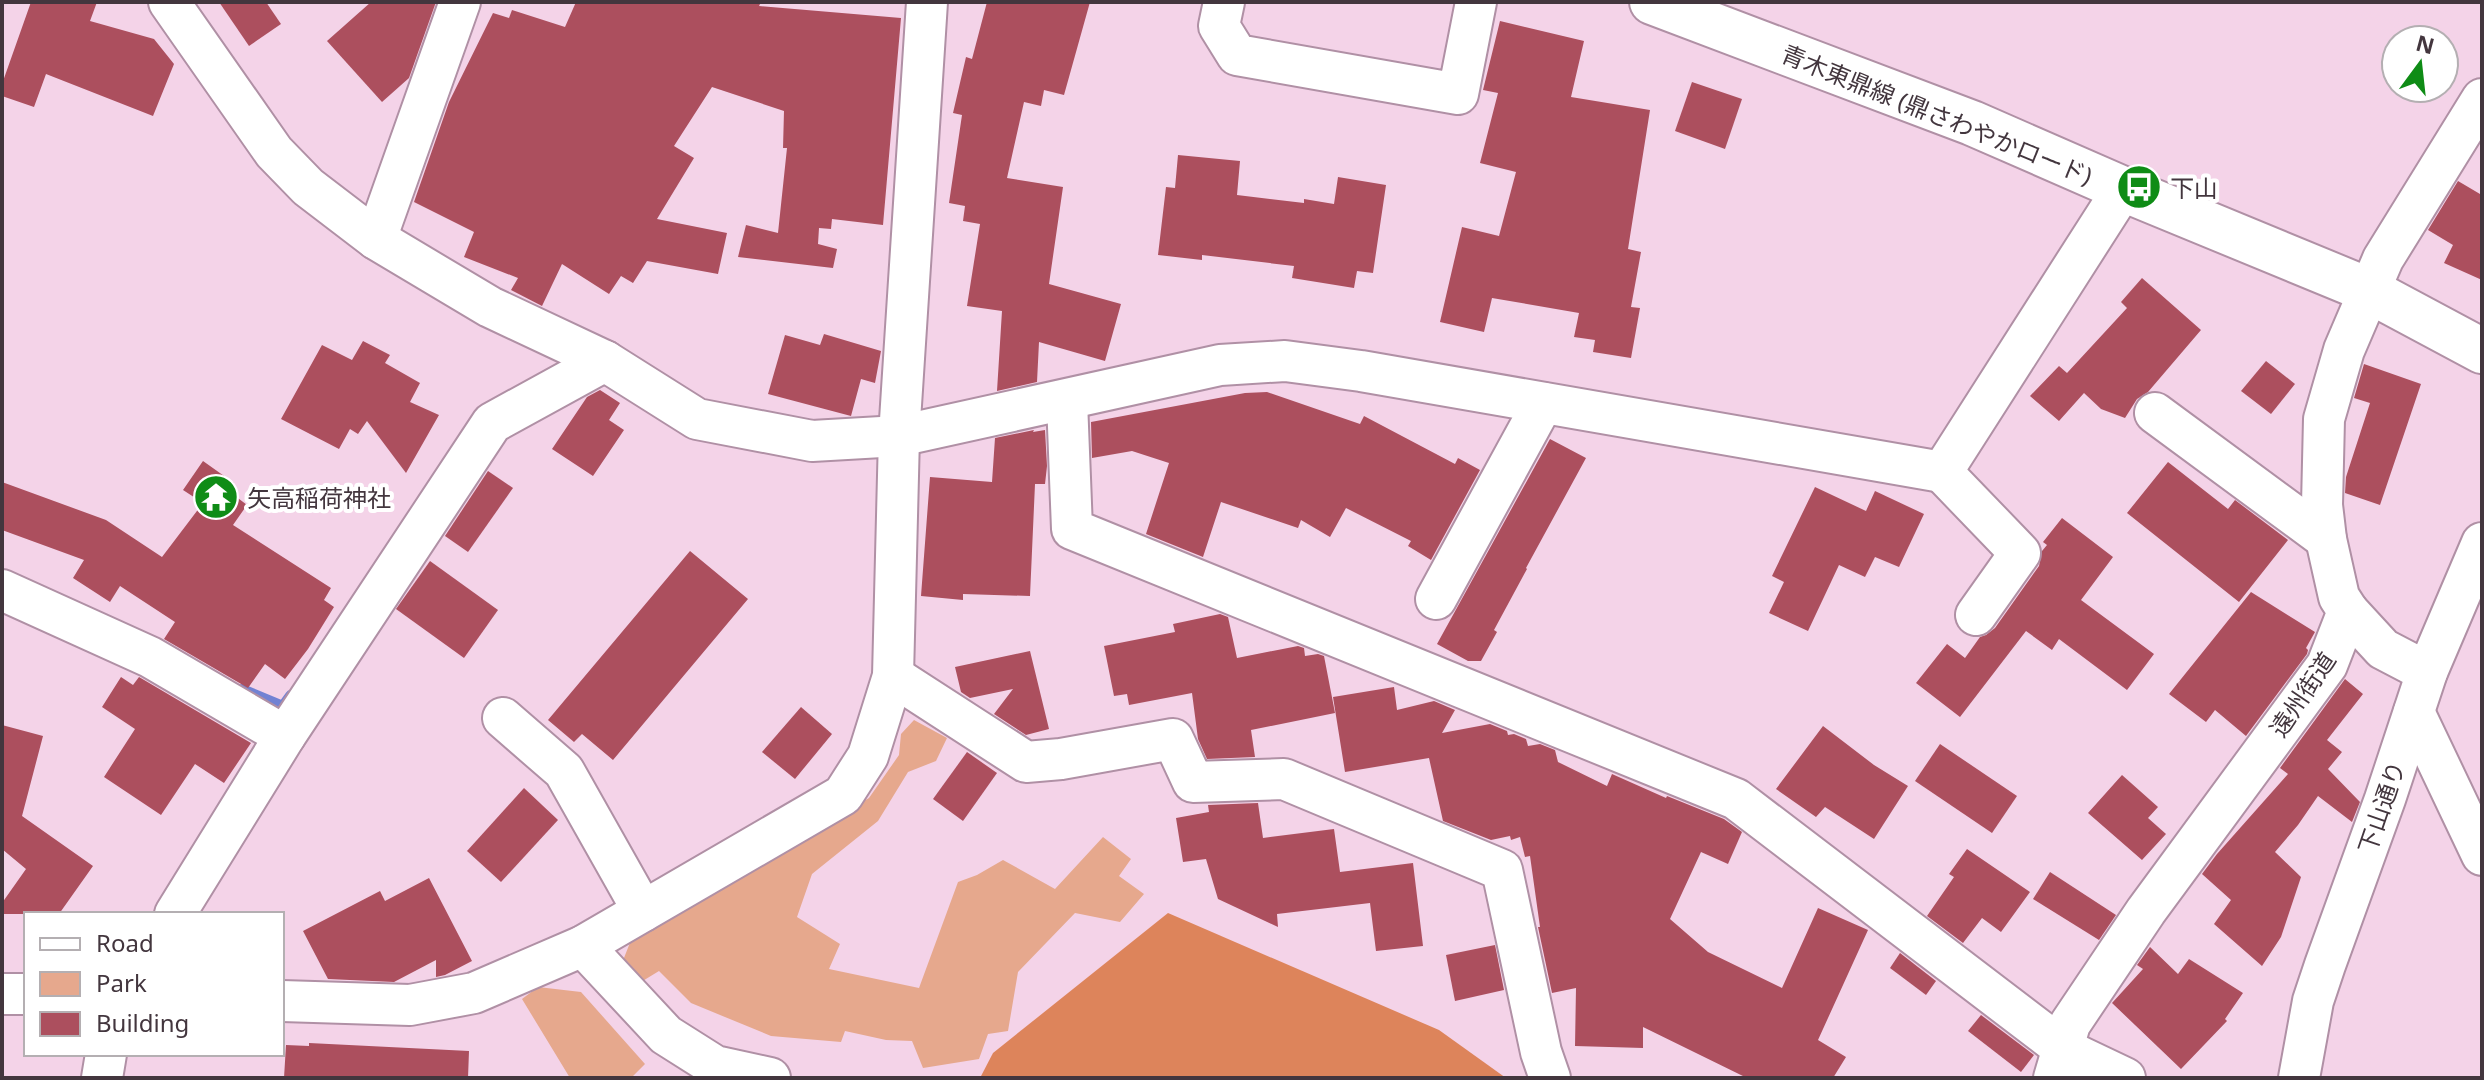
<svg xmlns="http://www.w3.org/2000/svg" width="2484" height="1080" font-family="'Noto Sans','Noto Sans JP',sans-serif">
	<style>
		.green { fill: #e6a88d }
		.forest { fill: #dd845b }
		.lines { fill: none; stroke-linecap: round; stroke-linejoin: round }
		.stream { stroke: #7282d3; stroke-width: 12 }
		.building { fill: #ac4f5e }
		.minor-casing { stroke: #b090a5; stroke-width: 44 }
		.major-casing { stroke: #b090a5; stroke-width: 48 }
		.minor { stroke: #fff; stroke-width: 40 }
		.major { stroke: #fff; stroke-width: 44 }
		.labels { text-anchor: middle; dominant-baseline: central; stroke-width: 8; stroke-linejoin: round; paint-order: stroke }
		.street-label { font-size: 24px; fill: #43363e; stroke: #fff }
		.poi-label { font-size: 24px; fill: #43363e; stroke: #fff; text-anchor: start }
	</style>
	<rect width="100%" height="100%" fill="#f4d3e8"/>
	<!-- green -->
	<g class="green">
		<polygon points="914,720 947,738 936,761 908,772 878,821 812,874 797,917 840,944 829,969 919,988 958,882 977,875 1003,860 1055,889 1103,837 1131,859 1119,876 1144,894 1120,922 1075,913 1018,972 1008,1031 988,1034 979,1059 923,1068 912,1041 886,1040 845,1031 841,1042 771,1036 691,1003 659,971 641,982 622,963 633,935 869,798 899,755 901,734"/>
		<polygon points="538,987 581,992 645,1064 633,1076 636,1078 570,1078 522,999"/>
	</g>
	<!-- forest -->
	<polygon class="forest" points="1168,913 1439,1030 1506,1078 980,1078 993,1053"/>
	<g class="lines">
		<!-- stream -->
		<polyline class="stream" points="242,690 283,707 291,696"/>
	</g>
	<!-- building -->
	<g class="building">
		<polygon points="31,2 97,2 90,21 154,39 174,64 153,116 46,74 34,107 2,96 2,84"/>
		<polygon points="219,2 266,2 281,24 249,46"/>
		<polygon points="371,2 436,2 409,78 382,102 327,41"/>
		<polygon points="576,2 761,2 759,6 901,18 883,225 832,219 831,229 819,228 818,244 837,249 833,268 738,257 746,225 778,233 787,148 783,148 784,111 712,87 674,146 694,158 657,219 727,233 718,274 647,261 633,283 621,276 609,294 562,264 542,306 511,290 518,278 464,257 474,232 414,202 449,102 493,13 509,18 512,10 565,27"/>
		<polygon points="987,2 1090,2 1064,95 1044,90 1041,106 1024,102 1007,178 1063,187 1049,284 1121,304 1105,361 1039,342 1037,382 997,391 1002,311 967,306 980,224 963,221 965,206 949,203 962,115 953,113 966,57 972,59"/>
		<polygon points="1500,21 1584,41 1571,97 1650,110 1628,249 1641,252 1631,307 1640,308 1631,358 1593,352 1595,340 1574,337 1579,313 1492,298 1484,332 1440,322 1462,227 1499,236 1516,172 1480,163 1498,93 1483,90"/>
		<polygon points="1692,82 1742,99 1725,149 1675,131"/>
		<polygon points="1178,155 1240,161 1237,195 1304,203 1304,199 1334,204 1338,177 1386,185 1373,273 1357,271 1354,288 1292,278 1294,266 1202,255 1202,260 1158,255 1166,187 1175,188"/>
		<polygon points="2458,181 2480,194 2482,190 2482,280 2444,263 2453,245 2428,230"/>
		<polygon points="2142,278 2201,330 2148,392 2137,399 2125,418 2101,409 2084,393 2059,421 2030,396 2059,366 2067,373 2127,308 2121,302"/>
		<polygon points="824,334 881,351 875,383 861,379 851,416 768,394 785,335 820,345"/>
		<polygon points="363,341 390,355 385,363 420,383 410,402 439,415 406,473 367,421 358,434 350,429 339,449 281,419 322,345 352,360"/>
		<polygon points="2266,361 2295,384 2271,414 2241,391"/>
		<polygon points="2364,364 2421,384 2380,505 2345,493 2346,477 2370,403 2354,398"/>
		<polygon points="600,390 620,403 609,420 624,430 593,476 552,449 587,397"/>
		<polygon points="1267,392 1360,424 1364,416 1455,464 1458,458 1480,470 1431,560 1408,546 1411,541 1346,508 1330,537 1301,520 1298,528 1221,502 1203,557 1146,534 1169,463 1132,451 1092,458 1091,422 1245,393"/>
		<polygon points="1034,430 1033,432 1045,430 1047,466 1045,484 1035,484 1030,596 963,594 963,600 921,596 930,477 992,482 995,438"/>
		<polygon points="1550,439 1586,458 1526,568 1527,569 1494,630 1497,632 1481,661 1468,661 1437,644"/>
		<polygon points="203,461 234,483 230,492 247,505 233,525 331,588 324,600 334,607 308,649 285,679 265,664 248,688 164,639 175,622 120,586 110,602 73,578 84,560 2,530 2,482 106,520 162,557 203,503 183,490"/>
		<polygon points="2168,462 2228,509 2235,500 2288,540 2239,602 2127,513"/>
		<polygon points="488,471 513,488 468,552 445,536"/>
		<polygon points="1815,487 1866,511 1875,491 1924,514 1899,567 1875,557 1865,577 1839,565 1808,631 1769,613 1784,582 1772,576"/>
		<polygon points="2062,518 2113,557 2081,600 2154,654 2127,690 2059,639 2052,650 2026,631 1960,717 1916,683 1947,644 1965,658 1980,637 1986,635 1995,628 2039,566 2042,551 2047,545 2043,542"/>
		<polygon points="690,551 748,599 613,760 582,734 574,742 548,720"/>
		<polygon points="430,561 498,610 464,658 396,609"/>
		<polygon points="2251,592 2315,632 2306,648 2308,650 2307,654 2246,736 2215,710 2206,722 2169,694"/>
		<polygon points="1220,614 1228,617 1237,658 1298,646 1304,648 1305,656 1318,654 1324,656 1335,713 1251,730 1255,757 1207,759 1198,739 1192,693 1129,705 1127,694 1114,696 1104,646 1175,632 1173,624"/>
		<polygon points="1030,651 1049,729 1026,735 994,714 1013,689 970,698 961,692 955,667"/>
		<polygon points="121,677 133,685 139,677 251,743 224,783 195,764 161,815 104,777 135,729 102,707"/>
		<polygon points="2345,679 2363,694 2327,740 2342,752 2328,769 2360,802 2352,822 2318,796 2298,825 2275,852 2301,877 2281,937 2262,966 2214,924 2231,900 2202,874 2217,854 2288,774 2280,768"/>
		<polygon points="1394,687 1397,710 1434,701 1455,710 1442,733 1490,724 1507,731 1508,735 1514,734 1526,739 1528,746 1540,744 1555,750 1558,762 1607,786 1612,774 1666,798 1667,796 1724,819 1742,832 1728,864 1701,852 1670,919 1708,952 1782,988 1818,908 1868,930 1818,1040 1846,1057 1833,1078 1747,1078 1643,1027 1643,1048 1575,1046 1576,988 1552,993 1538,927 1540,927 1530,856 1525,857 1520,837 1511,840 1510,836 1491,840 1443,821 1429,758 1345,772 1333,697"/>
		<polygon points="801,707 832,734 795,779 762,752"/>
		<polygon points="2,725 43,736 22,816 93,866 59,914 2,914 2,903 26,869 2,849"/>
		<polygon points="1823,726 1874,765 1908,786 1874,839 1825,807 1816,817 1776,789"/>
		<polygon points="1940,744 2017,796 1992,833 1915,781"/>
		<polygon points="967,752 997,773 963,821 933,799"/>
		<polygon points="2122,775 2158,807 2148,818 2166,834 2142,860 2088,813"/>
		<polygon points="524,788 558,820 501,882 467,851"/>
		<polygon points="1258,803 1263,838 1334,829 1340,872 1413,863 1423,946 1376,951 1370,903 1277,914 1278,927 1218,899 1206,859 1183,862 1176,818 1209,812 1208,805"/>
		<polygon points="1967,849 2030,892 2001,932 1982,918 1963,943 1927,916 1954,877 1949,874"/>
		<polygon points="2050,872 2116,915 2099,940 2033,899"/>
		<polygon points="429,878 472,961 445,975 436,977 436,960 394,982 328,979 303,931 380,891 385,901"/>
		<polygon points="1495,945 1504,990 1455,1001 1446,955"/>
		<polygon points="2150,947 2178,974 2189,959 2243,993 2225,1019 2227,1021 2181,1069 2112,1003 2143,969 2137,965"/>
		<polygon points="1900,953 1936,981 1926,995 1890,968"/>
		<polygon points="1981,1015 2034,1055 2021,1072 1968,1031"/>
		<polygon points="309,1043 469,1051 468,1078 284,1078 286,1045 309,1046"/>
	</g>
	<g class="lines">
		<!-- minor casing -->
		<g class="minor-casing">
			<g id="minor">
				<polyline points="169,2 274,152 308,187 376,239 490,307 605,361 697,419 812,441 899,436 1220,365 1285,361 1361,371 1942,472 2123,189"/>
				<polyline points="1224,2 1219,26 1237,55 1458,94 1476,2"/>
				<polyline points="376,239 460,2"/>
				<polyline points="1067,401 1072,529 1736,799 2064,1049 2125,1078"/>
				<polyline points="2155,413 2326,539"/>
				<polyline points="1942,472 2020,553 1976,615"/>
				<polyline points="2,590 150,657 285,736"/>
				<polyline points="1436,599 1543,403"/>
				<polyline points="2348,611 2383,649 2427,672"/>
				<polyline points="893,676 1026,762 1061,759 1173,739 1193,782 1284,779 1502,870 1541,1052 1550,1078"/>
				<polyline points="2414,712 2482,855"/>
				<polyline points="503,718 564,771 643,911"/>
				<polyline points="175,914 285,736 492,423 605,361"/>
				<polyline points="583,946 666,1035 715,1066 770,1078"/>
				<polyline points="2,994 26,994"/>
				<polyline points="282,1001 410,1005 474,993 583,946 843,795 868,756 893,676 899,436 927,2"/>
				<polyline points="102,1078 106,1054"/>
				<polyline points="2054,1078 2070,1024 2146,911 2327,665 2348,611 2339,597 2326,539 2322,505 2324,419 2344,350 2383,259 2482,99"/>
				<polyline points="2299,1078 2313,1001 2325,965 2385,799 2427,672 2482,543"/>
			</g>
		</g>
		<!-- major casing -->
		<g class="major-casing">
			<polyline id="major" points="1652,2 1972,123 2123,189 2368,290 2482,351"/>
		</g>
		<!-- minor -->
		<use href="#minor" class="minor"/>
		<!-- major -->
		<use href="#major" class="major"/>
	</g>
	<!-- icons -->
	<defs>
		<g id="bus-disc" transform="scale(2.3)"><circle r="9.5" fill="#0f8c16" stroke="#fff"/><path d="M-5-6H5V4H4V6H2V4H-2V6H-4V4H-5ZM-3.5-4V0h7V-4ZM-3.5 1.2v1.5H-2V1.2ZM2 1.2v1.5H3.5V1.2Z" fill="#fff"/></g>
		<g id="temple-disc" transform="scale(2.3)"><circle r="9.5" fill="#0f8c16" stroke="#fff"/><path d="M0-6L5-2H3V0L6.5 2.5H4V6H1.5V3h-3V6H-4V2.5H-6.5L-3 0V-2H-5Z" fill="#fff"/></g>
	</defs>
	<g fill-rule="evenodd">
		<use href="#bus-disc" x="2139" y="187"/>
		<use href="#temple-disc" x="216" y="497"/>
	</g>
	<g class="labels">
		<!-- street labels -->
		<g class="street-label">
			<text transform="translate(1937 114) rotate(22)">青木東鼎線 (鼎さわやかロード)</text>
			<text transform="translate(2302 694) rotate(-56)">遠州街道</text>
			<text transform="translate(2381 807) rotate(-71)">下山通り</text>
		</g>
		<!-- poi labels -->
		<g class="poi-label">
			<text x="2170" y="187">下山</text>
			<text x="247" y="497">矢高稲荷神社</text>
		</g>
	</g>
	<!-- border -->
	<rect width="2484" height="1080" fill="none" stroke="#43363e" stroke-width="8"/>
	<!-- legend -->
	<rect x="24" y="912" width="260" height="144" fill="#ffffff" stroke="#b4afb2" stroke-width="2"/>
	<rect x="40" y="938" width="40" height="12" fill="#ffffff" stroke="#b4afb2" stroke-width="2"/>
	<text x="96" y="952" font-size="24" fill="#43363e">Road</text>
	<rect x="40" y="972" width="40" height="24" fill="#e6a88d" stroke="#b4afb2" stroke-width="2"/>
	<text x="96" y="992" font-size="24" fill="#43363e">Park</text>
	<rect x="40" y="1012" width="40" height="24" fill="#ac4f5e" stroke="#b4afb2" stroke-width="2"/>
	<text x="96" y="1032" font-size="24" fill="#43363e">Building</text>
	<!-- north arrow -->
	<g transform="translate(2420 64) rotate(15)"><circle r="38" fill="#ffffff" stroke="#b4afb2" stroke-width="2"/>
	<path d="M0-6L14 30L0 20L-14 30Z" fill="#0f8c16"/>
	<text y="-12" font-size="22" font-weight="bold" text-anchor="middle" fill="#43363e">N</text>
	</g>
</svg>
